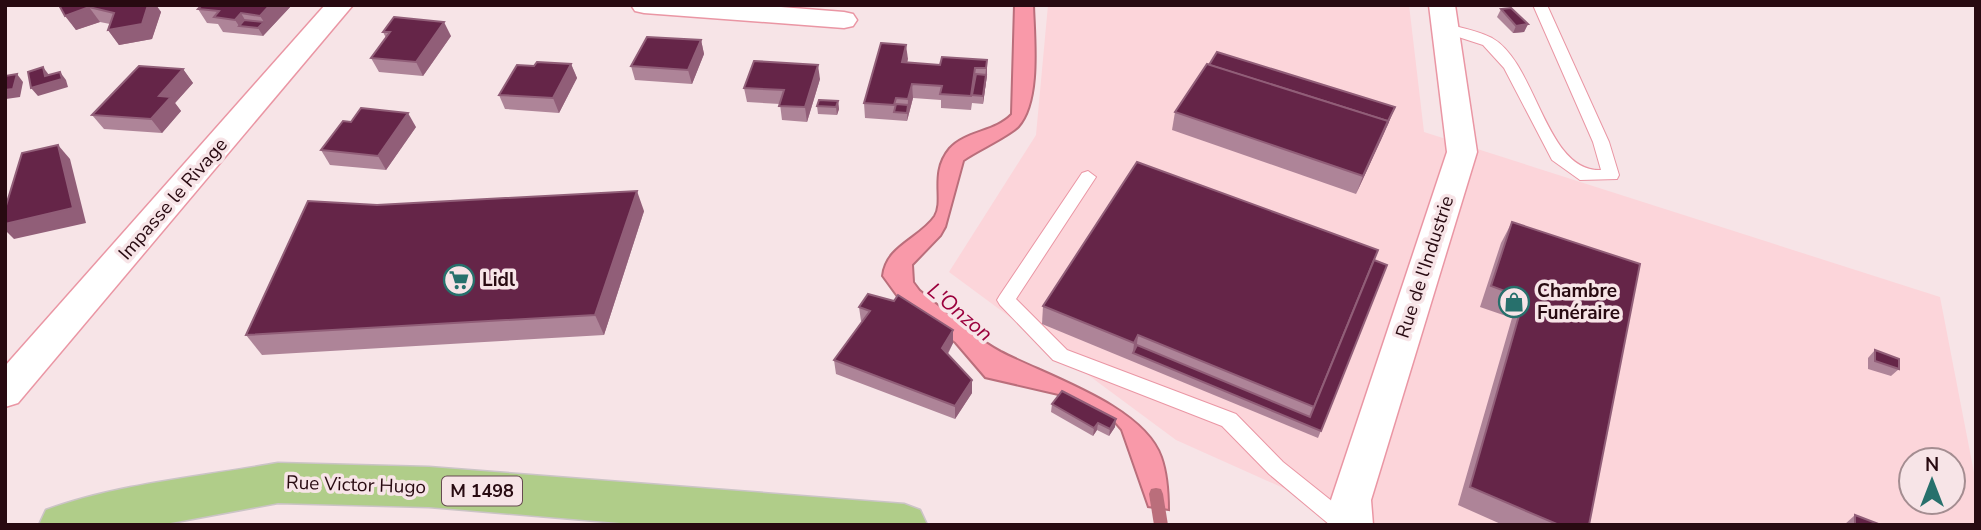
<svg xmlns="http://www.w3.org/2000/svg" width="1981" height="530" font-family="'Nunito Sans',sans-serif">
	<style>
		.built { fill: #fcd5da; fill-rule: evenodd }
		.water { fill: #f999a9; stroke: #ba6e7b; stroke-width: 2 }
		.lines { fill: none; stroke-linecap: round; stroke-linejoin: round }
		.stream { fill: #ba6e7b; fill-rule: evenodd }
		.lane-casing { stroke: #ea96a4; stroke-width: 2 }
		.street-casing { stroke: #ea96a4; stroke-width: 3 }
		.primary-casing { stroke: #cbc4c6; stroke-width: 3 }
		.lane { fill: #fff; fill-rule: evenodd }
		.street { fill: #fff; fill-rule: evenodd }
		.primary { fill: #b0cd89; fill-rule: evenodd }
		.wall { fill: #ae8498 }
		.shaded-wall { fill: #915e78 }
		.building { fill: #652548; stroke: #915e78; stroke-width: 2 }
		.labels { text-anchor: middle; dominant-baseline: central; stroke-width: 7; stroke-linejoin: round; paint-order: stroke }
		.shield { fill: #f7e4e7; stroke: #664b51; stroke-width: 2 }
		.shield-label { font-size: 18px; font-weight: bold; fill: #280a11 }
		.street-label { font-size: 19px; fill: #280a11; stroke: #f7e4e7 }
		.poi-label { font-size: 19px; font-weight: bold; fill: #280a11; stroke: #f7e4e7; text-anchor: start }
		.water-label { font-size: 21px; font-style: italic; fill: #9b013d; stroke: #f7e4e7 }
	</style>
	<rect width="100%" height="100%" fill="#f7e4e7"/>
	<!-- built -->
	<path class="built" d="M1048,5H1409L1424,132L1940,297L1976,483V525H1366L1176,440L949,272L1036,135ZM1911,460H1953V502H1911Z"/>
	<!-- water -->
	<path class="water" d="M1014,5H1034C1035,38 1042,101 1019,127C1010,137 978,151 964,161L946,227L941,236L913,265L914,282L920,290C946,311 972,335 1001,351C1047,375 1144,405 1162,457C1168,474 1169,493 1169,510L1148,507L1121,430L1115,423L1067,397L985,378L955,343L898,298L882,276C885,245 919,238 934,216C944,200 928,173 949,148C965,130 995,131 1011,114Z"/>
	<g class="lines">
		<!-- stream -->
		<polygon class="stream" points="1156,488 1161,489 1163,494 1168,525 1154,525 1149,494 1151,489"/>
		<!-- lane casing -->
		<g class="lane-casing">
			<g id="lane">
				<path d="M1533,5H1547L1609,142L1619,175L1617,179L1580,180L1552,160L1504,68L1483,45L1440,31L1438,28L1445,24C1460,27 1478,31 1492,38C1537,63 1545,172 1601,170L1593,142Z"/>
				<polygon points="1088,171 1096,177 1016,299 1067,350 1236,414 1283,462 1353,518 1356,525 1330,525 1269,474 1222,426 1053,360 1000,305 997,300 1000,295 1082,173"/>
			</g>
		</g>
		<!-- street casing -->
		<g class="street-casing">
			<g id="street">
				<polygon points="325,5 353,5 18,403 5,407 5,366"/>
				<polygon points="631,5 755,5 844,12 853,14 857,20 853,26 844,28 644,13 635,11"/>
				<polygon points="1429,5 1455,5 1477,152 1371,500 1373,525 1333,525 1331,500 1447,152"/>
			</g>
		</g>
		<!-- primary casing -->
		<g class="primary-casing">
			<path id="primary" d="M278,463L429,467L904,504L920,510L927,525H644L429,507L278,503L160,525H39L46,510C116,484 204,476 278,463Z"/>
		</g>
		<!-- lane -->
		<use href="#lane" class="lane"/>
		<!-- street -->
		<use href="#street" class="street"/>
		<!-- primary -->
		<use href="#primary" class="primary"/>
	</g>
	<!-- wall -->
	<g class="wall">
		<polygon points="59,5 156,5 161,12 152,39 119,45 108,30 110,24 100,22 76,30"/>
		<polygon points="202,5 292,5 263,36 223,32 218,24 207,23 198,9"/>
		<polygon points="1501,9 1528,24 1524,32 1513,33 1497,17"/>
		<polygon points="383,32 451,36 423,76 379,72 371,58 386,38"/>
		<polygon points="701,40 704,54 692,84 635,80 631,66"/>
		<polygon points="908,59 907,62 940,65 987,60 987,75 983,104 972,103 971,110 941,108 941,100 913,98 907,121 865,118 864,103"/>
		<polygon points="571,64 577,78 559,113 505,109 499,95 534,66"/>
		<polygon points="183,69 193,83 175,103 181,111 162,133 104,129 92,115"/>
		<polygon points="820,79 807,122 782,120 780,104 747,102 744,88"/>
		<polygon points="838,101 839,109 837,115 818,114 817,106"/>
		<polygon points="1175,112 1389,122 1356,194 1172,130"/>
		<polygon points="416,127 386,170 330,165 321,150"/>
		<polygon points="377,205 644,211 604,335 262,355 246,335"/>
		<polygon points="1512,222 1589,525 1503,525 1458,505 1512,318 1480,307 1501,243"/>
		<polygon points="1387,265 1318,438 1042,324 1043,306"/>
		<polygon points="859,307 953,330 953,343 948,354 972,393 955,419 836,374 834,360 863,321 861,321"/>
		<polygon points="1875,350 1899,369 1891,376 1868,369 1868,358"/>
		<polygon points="1052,404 1115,427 1109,436 1097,430 1093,436 1051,412"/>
		<polygon points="1855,515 1881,525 1844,525"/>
	</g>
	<!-- shaded-wall -->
	<g class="shaded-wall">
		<polygon points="148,5 156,5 161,12 152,39 119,45 108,30"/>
		<polygon points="270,5 292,5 263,36 258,28 264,22 260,16"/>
		<polygon points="89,7 100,22 76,30 65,16"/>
		<polygon points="241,13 249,27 239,26 235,20"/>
		<polygon points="444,22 451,36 423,76 416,62"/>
		<polygon points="1528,24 1524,32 1513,33 1516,26"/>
		<polygon points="701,40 704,54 692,84 688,70"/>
		<polygon points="906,45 908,59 903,76 902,62"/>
		<polygon points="987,60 987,75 983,104 983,96"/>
		<polygon points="571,64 577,78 559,113 553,98"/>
		<polygon points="818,65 820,79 807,122 805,107"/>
		<polygon points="43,67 49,75 60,72 66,80 68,87 38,96 31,88 45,76"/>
		<polygon points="183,69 193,83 175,103 181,111 162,133 151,119 159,96"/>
		<polygon points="17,74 23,82 20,97 6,99 5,90"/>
		<polygon points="912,84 913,98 907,121 908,99"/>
		<polygon points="838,101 839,109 837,115 836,107"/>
		<polygon points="1395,107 1389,122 1381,140 1386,125"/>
		<polygon points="408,113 416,127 386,170 378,156"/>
		<polygon points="1388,121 1381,140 1356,194 1363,176"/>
		<polygon points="58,145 70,159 86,223 14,239 5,230 5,224"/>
		<polygon points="637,191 644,211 604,335 595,315"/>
		<polygon points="953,330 953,343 943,362 942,348"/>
		<polygon points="1138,335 1136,352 1133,353 1134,343"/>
		<polygon points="972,380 972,393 955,419 955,406"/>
		<polygon points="1116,419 1115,427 1109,436 1110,429"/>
		<polygon points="1098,423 1097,430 1093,436 1094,428"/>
	</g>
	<!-- building -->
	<g class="building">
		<polygon points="59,5 148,5 142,24 108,30 114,13 89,7 65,16"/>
		<polygon points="202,5 270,5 260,16 241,13 235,20 214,17 219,11 198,9"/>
		<polygon points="1511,8 1528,24 1516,26 1501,9"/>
		<polygon points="394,17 444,22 416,62 371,58 390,32 383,32"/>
		<polygon points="244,20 264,22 258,28 239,26"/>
		<polygon points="647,37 701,40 688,70 631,66"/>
		<polygon points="881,43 906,45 902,62 940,65 942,57 987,60 986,68 975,68 971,96 940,94 942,86 912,84 908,99 896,98 894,105 864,103"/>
		<polygon points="1217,52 1395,107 1386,125 1388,121 1209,65"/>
		<polygon points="754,61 818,65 805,107 779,106 784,90 744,88"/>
		<polygon points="537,62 571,64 553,98 499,95 517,65 534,66"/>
		<polygon points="1207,64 1388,121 1363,176 1175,112"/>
		<polygon points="139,66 183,69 159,96 171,97 151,119 92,115"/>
		<polygon points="43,67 45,76 60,72 62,79 31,88 28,72"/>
		<polygon points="17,74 13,89 5,90 5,76"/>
		<polygon points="976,74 986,75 983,96 972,95"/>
		<polygon points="819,100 838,101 836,107 817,106"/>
		<polygon points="896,104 908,105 907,113 894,112"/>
		<polygon points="361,108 408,113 378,156 321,150 343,121 351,122"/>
		<polygon points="58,145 73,208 5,224 5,209 22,153"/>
		<polygon points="1137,162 1378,250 1314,407 1138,335 1134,343 1043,306"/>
		<polygon points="637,191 595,315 246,335 308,201 377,205"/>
		<polygon points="1512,222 1640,264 1589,525 1559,525 1470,487 1524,298 1491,286"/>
		<polygon points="1374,260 1387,265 1321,431 1133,353 1137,345 1310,417"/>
		<polygon points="868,294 894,301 898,295 953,330 942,348 972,380 955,406 834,360 870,311 859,307"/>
		<polygon points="1875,350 1899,359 1899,369 1875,361"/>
		<polygon points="1062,391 1116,419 1110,429 1098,423 1094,428 1052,404"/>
		<polygon points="1855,515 1881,525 1855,525"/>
	</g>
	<!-- icons -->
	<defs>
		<g id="supermarket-ring" transform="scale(1.575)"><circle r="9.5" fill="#f7e4e7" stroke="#27706c" stroke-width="1.5"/><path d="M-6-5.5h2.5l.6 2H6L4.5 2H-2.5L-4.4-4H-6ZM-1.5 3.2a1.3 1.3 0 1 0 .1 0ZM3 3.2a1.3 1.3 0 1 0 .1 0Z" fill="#27706c"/></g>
		<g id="shop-ring" transform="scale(1.575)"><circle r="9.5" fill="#f7e4e7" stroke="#27706c" stroke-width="1.5"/><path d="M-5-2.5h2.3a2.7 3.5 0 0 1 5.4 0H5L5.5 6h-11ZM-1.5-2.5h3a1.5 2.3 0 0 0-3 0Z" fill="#27706c"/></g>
	</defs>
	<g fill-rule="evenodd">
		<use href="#supermarket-ring" x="459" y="280"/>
		<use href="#shop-ring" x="1514" y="302"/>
	</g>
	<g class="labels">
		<!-- shield labels -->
		<rect class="shield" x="442" y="476.5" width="80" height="29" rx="5"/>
		<g class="shield-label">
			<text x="482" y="491">M 1498</text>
		</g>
		<!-- street labels -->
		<g class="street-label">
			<text transform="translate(173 199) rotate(-49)">Impasse le Rivage</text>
			<text transform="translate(1425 267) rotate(-72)">Rue de l'Industrie</text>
			<text transform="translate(356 485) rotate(2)">Rue Victor Hugo</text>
		</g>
		<!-- poi labels -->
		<g class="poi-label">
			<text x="482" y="280">Lidl</text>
			<text x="1537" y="291">Chambre<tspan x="1537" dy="22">Funéraire</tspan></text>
		</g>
		<!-- water labels -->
		<g class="water-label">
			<text transform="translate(960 312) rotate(40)">L'Onzon</text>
		</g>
	</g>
	<!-- border -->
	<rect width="1981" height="530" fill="none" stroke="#280a11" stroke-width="14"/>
	<!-- north arrow -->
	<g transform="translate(1932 481)"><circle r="33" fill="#f7e4e7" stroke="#a48d91" stroke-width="2"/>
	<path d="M0-5L12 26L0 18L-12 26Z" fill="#27706c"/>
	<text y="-10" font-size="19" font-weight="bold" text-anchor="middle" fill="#280a11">N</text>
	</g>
</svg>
